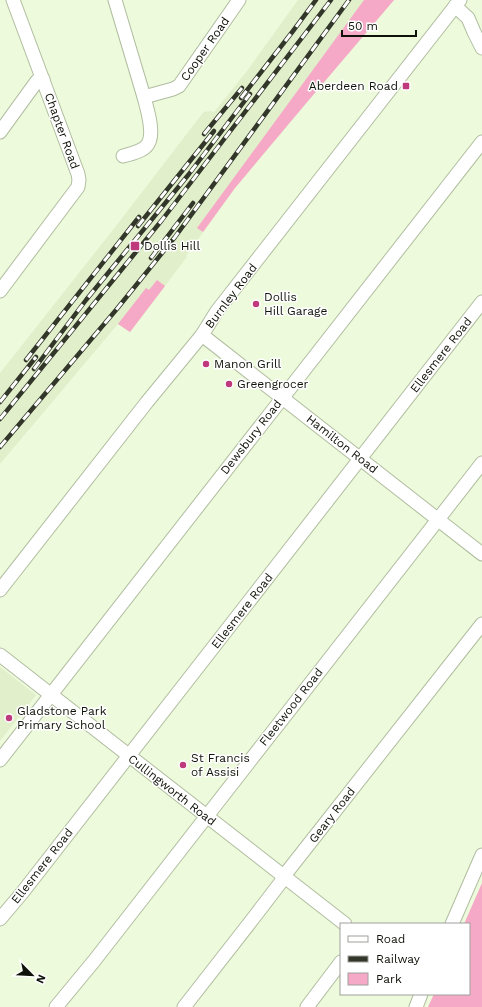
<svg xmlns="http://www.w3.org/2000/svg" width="482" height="1007" font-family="'Work Sans',sans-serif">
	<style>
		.built { fill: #e1efcb }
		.green { fill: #f6a8c7 }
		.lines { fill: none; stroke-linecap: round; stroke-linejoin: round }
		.minor-casing { stroke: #b1bda0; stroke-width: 15 }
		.minor { stroke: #fff; stroke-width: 13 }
		.rail-casing { stroke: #32372a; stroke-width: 4.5 }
		.rail { stroke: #fff; stroke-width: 3; stroke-dasharray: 9; stroke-linecap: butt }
		.poi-dot { fill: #bf3a7c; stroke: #fff; stroke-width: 1.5 }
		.labels { text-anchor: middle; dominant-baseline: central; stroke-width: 3; stroke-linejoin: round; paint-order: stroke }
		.street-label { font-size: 12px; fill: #0f1208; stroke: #fff }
		.poi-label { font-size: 12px; fill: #0f1208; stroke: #fff; text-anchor: start }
	</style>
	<rect width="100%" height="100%" fill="#eefadc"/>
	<!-- built -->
	<g class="built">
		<polygon points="298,0 394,0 308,101 235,188 186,256 187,257 130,332 118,324 0,464 0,373 116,226 202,114 204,112 211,111 214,112 247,71"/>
		<polygon points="0,667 36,695 0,741"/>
	</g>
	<!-- green -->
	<g class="green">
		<polygon points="364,0 394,0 308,101 235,188 203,232 197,228"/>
		<polygon points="157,280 165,286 130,332 118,324 146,288 149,290"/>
		<polygon points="482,883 482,1007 428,1007 434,994 469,994 469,924 464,924"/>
	</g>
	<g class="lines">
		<!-- minor casing -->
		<g class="minor-casing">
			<g id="minor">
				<polyline points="115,0 144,97 173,89 179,86 239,0"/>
				<polyline points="455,6 468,18 474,32 482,48"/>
				<polyline points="0,132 37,81 43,79"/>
				<path d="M123,156C131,154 144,151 148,144C155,133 147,109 144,97"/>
				<polyline points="0,291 78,187 79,180 78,174 13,0"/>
				<polyline points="202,335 482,554"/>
				<polyline points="0,590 147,402 202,335 217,311 460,0"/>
				<polyline points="0,655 345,924"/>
				<polyline points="0,760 482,142"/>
				<polyline points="0,919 22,893 482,302"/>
				<polyline points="452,924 482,855"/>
				<polyline points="56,1007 94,961 482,463"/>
				<polyline points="184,1007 255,916 281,882 287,872 482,624"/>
				<polyline points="307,1007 341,962"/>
				<polyline points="416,1007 421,994"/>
			</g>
		</g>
		<!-- minor -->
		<use href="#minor" class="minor"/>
		<!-- rail casing -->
		<g class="rail-casing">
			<g id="rail">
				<polyline points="241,98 293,31 316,0"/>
				<polyline points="204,134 242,88"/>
				<polyline points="138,226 214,131"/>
				<polyline points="151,258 193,203"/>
				<polyline points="26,360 139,217"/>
				<polyline points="34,369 86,300 189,174 250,94"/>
				<polyline points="0,402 36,357"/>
				<polyline points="0,419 162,220 331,0"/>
				<polyline points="0,447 116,310 175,237 349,0"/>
			</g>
		</g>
		<!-- rail -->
		<use href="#rail" class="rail"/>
	</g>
	<!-- markers -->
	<g class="poi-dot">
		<rect x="402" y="82" width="8" height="8" rx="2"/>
		<rect x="130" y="241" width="10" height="10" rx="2"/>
		<circle cx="256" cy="304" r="4"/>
		<circle cx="206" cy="364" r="4"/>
		<circle cx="229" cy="384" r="4"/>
		<circle cx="9" cy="718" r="4"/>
		<circle cx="183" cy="765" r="4"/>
	</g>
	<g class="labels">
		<!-- street labels -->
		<g class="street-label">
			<text transform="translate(205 49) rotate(-55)">Cooper Road</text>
			<text transform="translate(62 131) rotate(70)">Chapter Road</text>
			<text transform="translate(231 296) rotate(-53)">Burnley Road</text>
			<text transform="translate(441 355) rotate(-52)">Ellesmere Road</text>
			<text transform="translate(251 437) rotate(-52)">Dewsbury Road</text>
			<text transform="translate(342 444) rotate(38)">Hamilton Road</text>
			<text transform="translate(242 611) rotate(-52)">Ellesmere Road</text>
			<text transform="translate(291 707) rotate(-52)">Fleetwood Road</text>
			<text transform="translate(172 790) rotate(38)">Cullingworth Road</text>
			<text transform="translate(332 815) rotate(-52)">Geary Road</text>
			<text transform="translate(42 866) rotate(-52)">Ellesmere Road</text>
		</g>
		<!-- poi labels -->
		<g class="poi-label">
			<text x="398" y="86" text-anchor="end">Aberdeen Road</text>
			<text x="144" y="246">Dollis Hill</text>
			<text x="264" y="297">Dollis<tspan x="264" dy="14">Hill Garage</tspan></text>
			<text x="214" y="364">Manon Grill</text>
			<text x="237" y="384">Greengrocer</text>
			<text x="17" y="711">Gladstone Park<tspan x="17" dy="14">Primary School</tspan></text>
			<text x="191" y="758">St Francis<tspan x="191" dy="14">of Assisi</tspan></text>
		</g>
	</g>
	<!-- legend -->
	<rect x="340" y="923" width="130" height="72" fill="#ffffff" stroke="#9fa09c"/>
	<rect x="348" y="936" width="20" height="6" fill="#ffffff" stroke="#9fa09c"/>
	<text x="376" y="943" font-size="12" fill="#0f1208">Road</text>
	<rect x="348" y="956" width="20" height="6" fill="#32372a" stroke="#9fa09c"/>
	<text x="376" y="963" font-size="12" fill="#0f1208">Railway</text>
	<rect x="348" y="973" width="20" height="12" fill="#f6a8c7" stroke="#9fa09c"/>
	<text x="376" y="983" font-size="12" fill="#0f1208">Park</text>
	<!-- north arrow -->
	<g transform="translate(32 975) rotate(114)" stroke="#ffffff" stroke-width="3" paint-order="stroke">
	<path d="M0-3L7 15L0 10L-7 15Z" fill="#0f1208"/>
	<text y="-6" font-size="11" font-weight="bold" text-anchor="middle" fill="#0f1208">N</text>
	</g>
	<!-- scale -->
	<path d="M342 30v6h74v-6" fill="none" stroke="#0f1208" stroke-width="2"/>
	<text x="348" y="30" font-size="12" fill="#0f1208" stroke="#ffffff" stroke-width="3" paint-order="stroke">50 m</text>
</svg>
